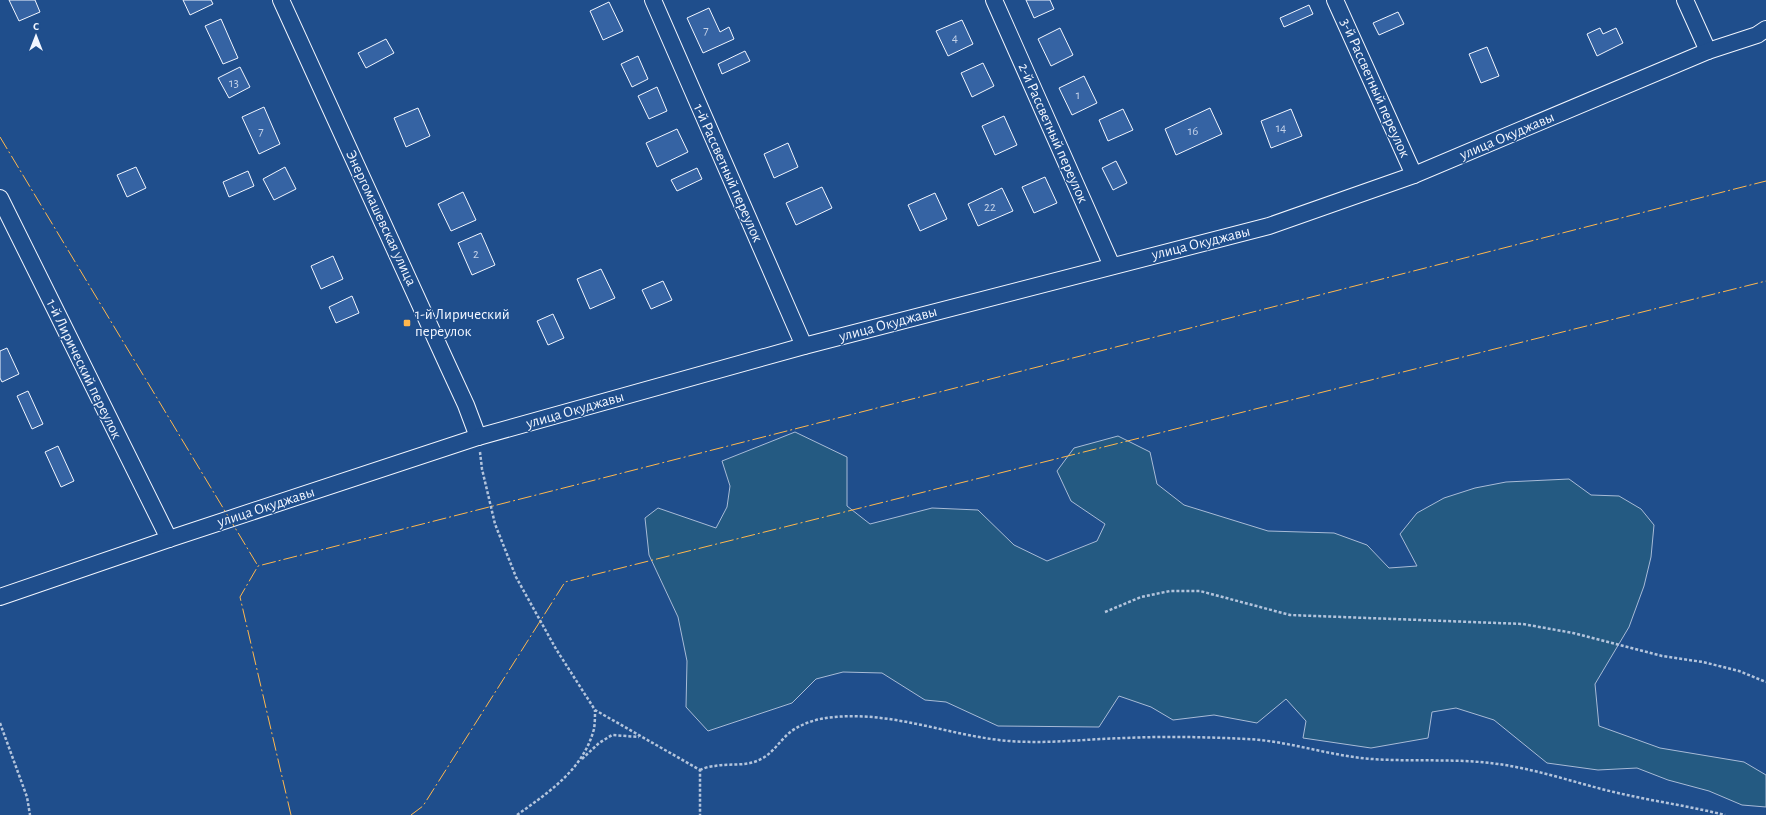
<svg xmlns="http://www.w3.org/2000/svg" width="1766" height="815" font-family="'Alegreya Sans',sans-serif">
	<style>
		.green { fill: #245a82; stroke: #a8bbd7 }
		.building { fill: #3563a3; stroke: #f2f6ff }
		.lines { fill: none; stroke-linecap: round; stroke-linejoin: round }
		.minor-casing { stroke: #f2f6ff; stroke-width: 18 }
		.path { stroke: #b3c4dc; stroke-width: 2.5; stroke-dasharray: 3 2; stroke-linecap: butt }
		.minor { stroke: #1f4e8c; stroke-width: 16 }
		.power { stroke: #ffb74d; stroke-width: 1; stroke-dasharray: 14 3 2 3; stroke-linecap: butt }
		.poi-dot { fill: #ffb74d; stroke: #1f4e8c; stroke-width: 1.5 }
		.labels { text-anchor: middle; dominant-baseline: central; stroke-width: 3; stroke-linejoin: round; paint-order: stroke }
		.number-label { font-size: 13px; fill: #c3d1e8 }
		.street-label { font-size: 15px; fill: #f2f6ff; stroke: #1f4e8c }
		.poi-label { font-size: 15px; fill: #f2f6ff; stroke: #1f4e8c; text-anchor: start }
	</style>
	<rect width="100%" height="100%" fill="#1f4e8c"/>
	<!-- green -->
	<polygon class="green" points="795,432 847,457 847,506 870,524 932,508 978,510 1014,545 1047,561 1097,541 1105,524 1071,501 1057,471 1074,448 1118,436 1150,452 1157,484 1184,505 1268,531 1334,533 1367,545 1389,568 1417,566 1400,534 1417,513 1444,498 1475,488 1506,482 1569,479 1591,495 1619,496 1641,509 1654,525 1651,557 1644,586 1629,627 1595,684 1599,726 1660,748 1744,762 1766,775 1766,807 1742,805 1709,791 1668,780 1637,768 1598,770 1547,763 1494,720 1456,708 1432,712 1428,738 1371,748 1303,738 1306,721 1286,699 1257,723 1214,715 1173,720 1151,707 1119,696 1099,727 998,726 946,702 925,700 882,673 843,672 816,679 792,703 708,731 686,707 687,661 678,617 649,555 645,518 658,508 716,528 727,507 730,486 722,461"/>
	<!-- building -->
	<g class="building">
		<polygon points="9,0 35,0 40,12 19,21"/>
		<polygon points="183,0 211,0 213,4 190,15"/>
		<polygon points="1026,0 1050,0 1054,9 1034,18"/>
		<polygon points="609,2 623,31 603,40 590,11"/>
		<polygon points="1309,5 1313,14 1284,27 1280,18"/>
		<polygon points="709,8 720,32 729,27 734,39 703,53 687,18"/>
		<polygon points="1398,12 1404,24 1379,35 1373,23"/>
		<polygon points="221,19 238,58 223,64 205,26"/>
		<polygon points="962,20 973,44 948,56 936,31"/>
		<polygon points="1060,28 1073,55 1051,66 1038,39"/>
		<polygon points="1600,28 1603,34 1616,28 1623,43 1597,56 1587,34"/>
		<polygon points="386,39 394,53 366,68 358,53"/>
		<polygon points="1487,47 1499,76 1481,83 1469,54"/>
		<polygon points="745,51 750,61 722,74 718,64"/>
		<polygon points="638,56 648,79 632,87 621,64"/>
		<polygon points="983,63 994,86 972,97 961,73"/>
		<polygon points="240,67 250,87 229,98 218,78"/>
		<polygon points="1084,76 1097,103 1072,115 1059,88"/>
		<polygon points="657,87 667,111 649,119 638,96"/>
		<polygon points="264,107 280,144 259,154 242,117"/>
		<polygon points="418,108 430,136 406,147 394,118"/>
		<polygon points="1210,108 1222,134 1176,155 1165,129"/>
		<polygon points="1123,109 1133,130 1108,141 1099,120"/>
		<polygon points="1291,109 1302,136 1271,148 1261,121"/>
		<polygon points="1004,116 1017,145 995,155 982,126"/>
		<polygon points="677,129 688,152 657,167 646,143"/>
		<polygon points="788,143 798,167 774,178 764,154"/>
		<polygon points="1116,161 1127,183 1113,190 1102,168"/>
		<polygon points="136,167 146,188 127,197 117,175"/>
		<polygon points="285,167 296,189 274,200 263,179"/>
		<polygon points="697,168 702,179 677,191 671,180"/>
		<polygon points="248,171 254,186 229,197 223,182"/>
		<polygon points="1045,177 1057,203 1034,213 1022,187"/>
		<polygon points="822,187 832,208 796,225 786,203"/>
		<polygon points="1002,188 1013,211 978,226 968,204"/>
		<polygon points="463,192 476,220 451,231 438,204"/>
		<polygon points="935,193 947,219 920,231 908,205"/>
		<polygon points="481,233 495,265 472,275 458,243"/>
		<polygon points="333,256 343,279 321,289 311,266"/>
		<polygon points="601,269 615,298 590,309 577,279"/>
		<polygon points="663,281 672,300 651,309 642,290"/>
		<polygon points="352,296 359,313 336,323 329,307"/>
		<polygon points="553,314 564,338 548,345 537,321"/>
		<polygon points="7,348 19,374 2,382 0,378 0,351"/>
		<polygon points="28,391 43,424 32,429 17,396"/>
		<polygon points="58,446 74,481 61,487 45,452"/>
	</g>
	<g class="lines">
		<!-- minor casing -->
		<g class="minor-casing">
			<g id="minor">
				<polyline points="281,0 448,366 466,405 478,437"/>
				<polyline points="653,0 804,346"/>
				<polyline points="994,0 1112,266"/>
				<polyline points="1335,0 1414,175"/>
				<polyline points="1685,0 1708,51"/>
				<polyline points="0,198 169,539"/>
				<polyline points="0,597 169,539 478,437 804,346 1269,226 1414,175 1708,51 1757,35 1766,29"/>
			</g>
		</g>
		<!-- path -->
		<g class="path">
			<polyline points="480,452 482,469 495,524 516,577 556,649 595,710 700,770 700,815"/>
			<polyline points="1105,612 1141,597 1170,591 1200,591 1290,615 1523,624 1573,633 1662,656 1703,662 1739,671 1766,682"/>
			<polyline points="0,723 27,797 30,815"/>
			<polyline points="582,759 599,743 612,735 639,737"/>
			<path d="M700,770C704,768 710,766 715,766C731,763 747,767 761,759C772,754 779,742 788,734C798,725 813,720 826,718C889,709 948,736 1009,741C1048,744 1086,739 1125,738C1166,736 1206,737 1247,739C1289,741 1330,756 1372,759C1414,762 1456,758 1498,764C1542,770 1584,786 1627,795C1659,802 1693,807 1725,815"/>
			<path d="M517,815C549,792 583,770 594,729C595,723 595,716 595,710"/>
		</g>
		<!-- minor -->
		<use href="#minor" class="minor"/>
		<!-- power -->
		<g class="power">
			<polyline points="0,137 258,566"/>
			<polyline points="291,815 240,597 258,566 1766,181"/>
			<polyline points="411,815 423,806 565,582 1766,281"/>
		</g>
	</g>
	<!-- markers -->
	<rect class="poi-dot" x="403" y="319" width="8" height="8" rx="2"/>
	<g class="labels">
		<!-- number labels -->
		<g class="number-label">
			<text x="706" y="30">7</text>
			<text x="955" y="38">4</text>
			<text x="234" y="83">13</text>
			<text x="1078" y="95">1</text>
			<text x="1281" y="128">14</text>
			<text x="261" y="131">7</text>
			<text x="1193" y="131">16</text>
			<text x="990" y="207">22</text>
			<text x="476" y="254">2</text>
		</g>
		<!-- street labels -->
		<g class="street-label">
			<text transform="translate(1375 88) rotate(66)">3-й Рассветный переулок</text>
			<text transform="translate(1053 133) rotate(66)">2-й Рассветный переулок</text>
			<text transform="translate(1507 136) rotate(-23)">улица Окуджавы</text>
			<text transform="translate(728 173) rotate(66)">1-й Рассветный переулок</text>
			<text transform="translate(381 218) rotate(65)">Энергомашевская улица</text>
			<text transform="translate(1201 243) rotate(-14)">улица Окуджавы</text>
			<text transform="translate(888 324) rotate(-15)">улица Окуджавы</text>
			<text transform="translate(84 369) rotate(64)">1-й Лирический переулок</text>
			<text transform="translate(575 410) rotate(-16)">улица Окуджавы</text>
			<text transform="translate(266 507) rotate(-18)">улица Окуджавы</text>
		</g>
		<!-- poi labels -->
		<g class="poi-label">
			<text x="415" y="314">1-й Лирический<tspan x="415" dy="17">переулок</tspan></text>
		</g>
	</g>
	<!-- north arrow -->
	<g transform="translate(36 36)" stroke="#1f4e8c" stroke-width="3" paint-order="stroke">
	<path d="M0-3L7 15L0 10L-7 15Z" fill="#f2f6ff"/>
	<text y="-6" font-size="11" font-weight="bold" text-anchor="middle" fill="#f2f6ff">С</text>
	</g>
</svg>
